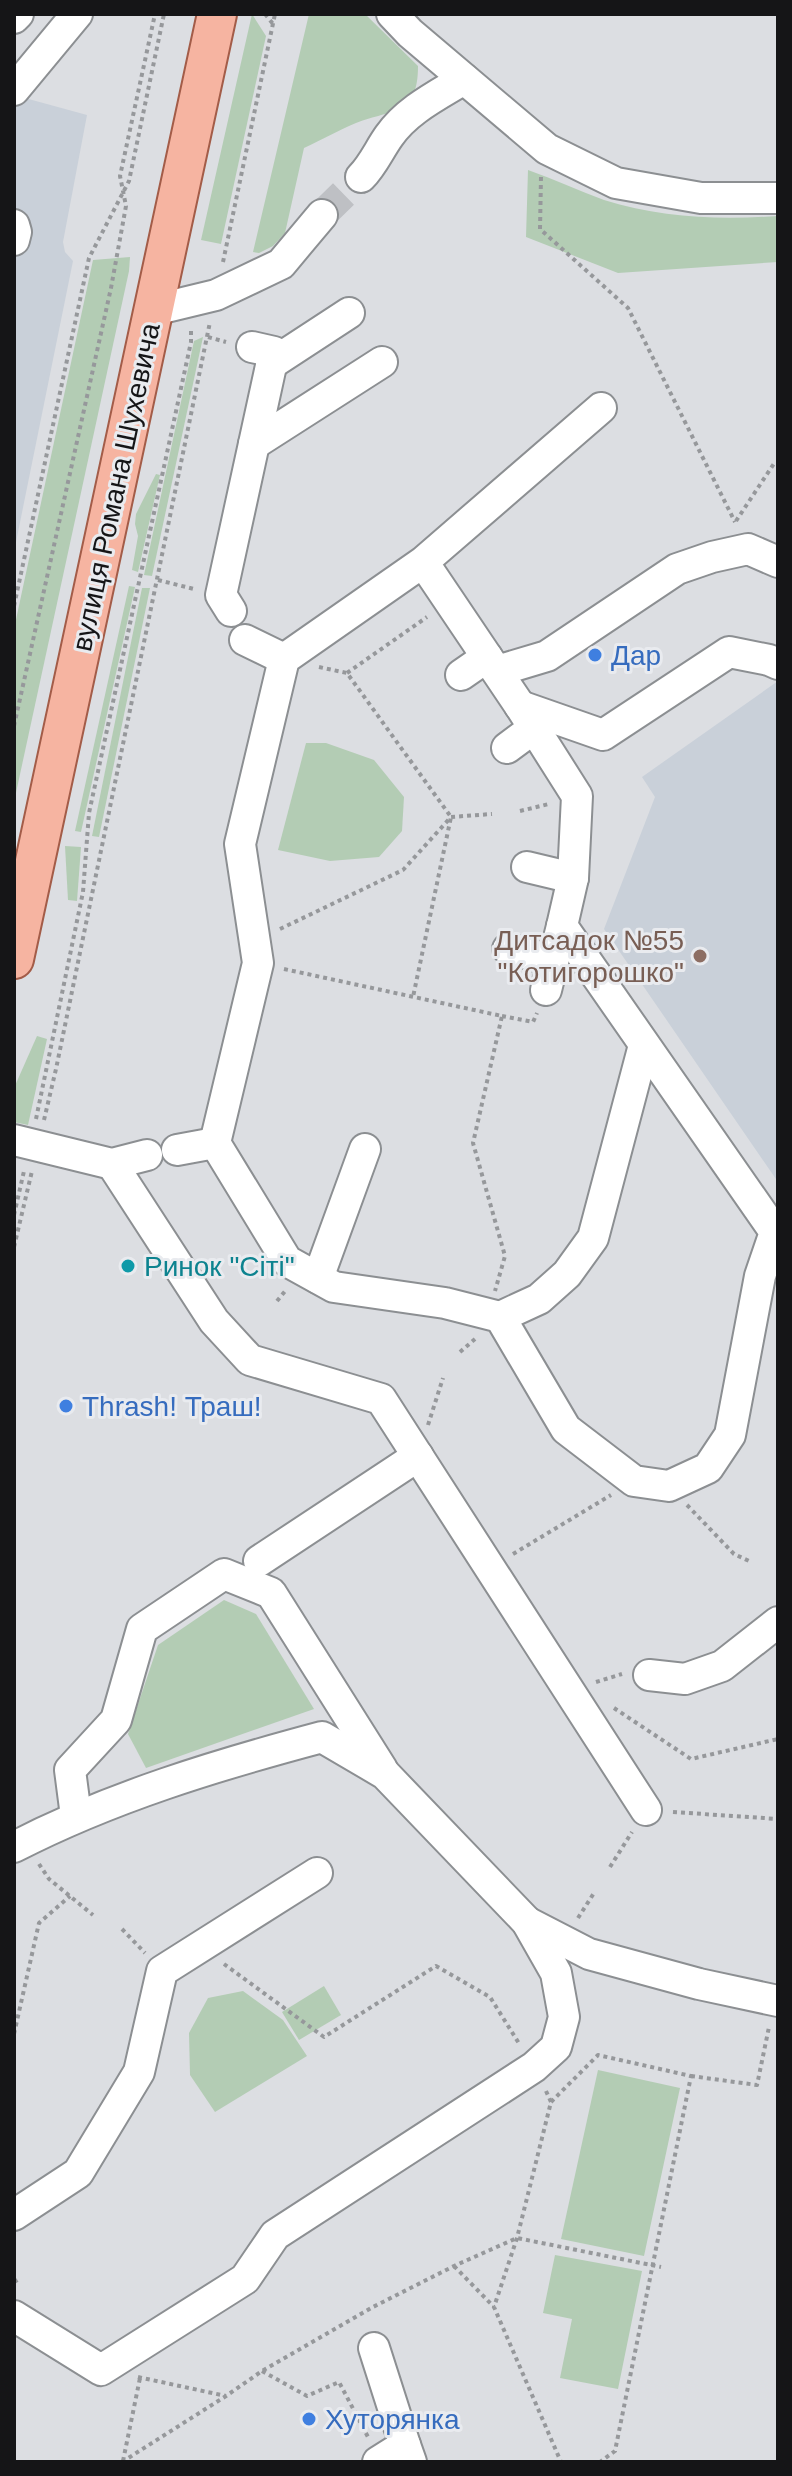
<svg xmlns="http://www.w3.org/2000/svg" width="792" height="2476" font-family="Arial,sans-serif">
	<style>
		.built { fill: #c9d0d9 }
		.green { fill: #b3ccb4 }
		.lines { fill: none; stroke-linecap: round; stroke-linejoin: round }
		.minor-tunnel { stroke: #bec0c4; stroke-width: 30; stroke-dasharray: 30 15; stroke-linecap: butt }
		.minor-casing { stroke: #8c8f92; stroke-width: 34 }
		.major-casing { stroke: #a35c48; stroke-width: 42 }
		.path { stroke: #96989b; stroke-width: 4; stroke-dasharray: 4 4; stroke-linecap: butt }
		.minor { stroke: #fff; stroke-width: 30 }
		.major { stroke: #f6b4a1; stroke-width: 38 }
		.shop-dot { fill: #3f7fe0; stroke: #e9ebef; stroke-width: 3 }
		.education-dot { fill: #8d6e63; stroke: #e9ebef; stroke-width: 3 }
		.culture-dot { fill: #0f9aa8; stroke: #e9ebef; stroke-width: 3 }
		.labels { text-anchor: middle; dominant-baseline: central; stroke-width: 6; stroke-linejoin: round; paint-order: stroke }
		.street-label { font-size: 28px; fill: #151517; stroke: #e9ebef }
		.shop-label { font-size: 28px; fill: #366cbe; stroke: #e9ebef; text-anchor: start }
		.education-label { font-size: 28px; fill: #785e54; stroke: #e9ebef; text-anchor: end }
		.culture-label { font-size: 28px; fill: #0d838f; stroke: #e9ebef; text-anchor: start }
	</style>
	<rect width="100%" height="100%" fill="#dcdee2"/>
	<!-- built -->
	<g class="built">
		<polygon points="14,95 87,115 63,242 65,252 73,261 14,552"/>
		<polygon points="778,681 778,1182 604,929 655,797 642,777"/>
	</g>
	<!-- green -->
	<g class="green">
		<polygon points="252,14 266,36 221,244 201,240"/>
		<path d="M309,14H365L418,66C418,115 393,109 356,123C339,130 321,140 304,148L285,233L273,246L259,253L253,252Z"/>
		<path d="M528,170C554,179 579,191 604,200C661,218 719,220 778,216V262L618,273L526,237Z"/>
		<polygon points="130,257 129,271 14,802 14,629 93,260"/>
		<polygon points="203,337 152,576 144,575 194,341"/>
		<polygon points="156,474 160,475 138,572 132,570 138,536 135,524 136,514"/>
		<polygon points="129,586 135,587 81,832 75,831"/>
		<polygon points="142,588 150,588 99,837 92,836"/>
		<polygon points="306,743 326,743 374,760 404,797 402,831 379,857 330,861 278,850"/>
		<polygon points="65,846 81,847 77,901 68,900"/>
		<polygon points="37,1036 47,1039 28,1125 14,1122 14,1088"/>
		<polygon points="224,1600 256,1614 314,1709 146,1768 128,1734 158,1645"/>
		<polygon points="324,1986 341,2015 299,2040 282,2012"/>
		<polygon points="243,1991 283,2020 307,2056 215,2112 190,2075 189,2033 208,1998"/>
		<polygon points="598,2070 680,2088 644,2256 561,2239"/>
		<polygon points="555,2255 642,2271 618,2389 560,2378 572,2319 543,2313"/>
	</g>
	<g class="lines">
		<!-- minor-tunnel -->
		<polyline class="minor-tunnel" points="322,215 361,177"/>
		<!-- minor casing -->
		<g class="minor-casing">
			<g id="minor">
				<polyline points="392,14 410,33 547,149 616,183 701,198 778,198"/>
				<polyline points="14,18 18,14"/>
				<polyline points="14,90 77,14"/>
				<path d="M361,177C373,165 379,150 389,136C407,110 438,95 464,79"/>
				<polyline points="14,225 16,232 14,240"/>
				<polyline points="154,310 216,295 281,264 322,215"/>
				<polyline points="271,364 349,313"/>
				<polyline points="254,444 382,362"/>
				<polyline points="423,562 520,706 577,796 573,878 562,926 775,1232 760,1276 730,1435 708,1468 669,1486 634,1481 566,1429 500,1317 445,1303 334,1287 287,1261 215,1143 258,963 240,844 284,659 423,562 601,408"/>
				<polyline points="231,611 221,595 274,352 252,347"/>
				<polyline points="245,640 284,659"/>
				<polyline points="497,671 547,656 677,569 712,557 748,549 778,562"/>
				<polyline points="461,675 487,657"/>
				<polyline points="520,706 603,735 729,652 769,660 778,664"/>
				<polyline points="507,748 534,728"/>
				<polyline points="527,867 573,878"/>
				<polyline points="508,949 553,960"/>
				<polyline points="546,990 562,926"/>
				<polyline points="14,1140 112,1164 147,1155"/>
				<polyline points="177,1150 215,1143"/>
				<polyline points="112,1164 214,1321 250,1360 381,1399 646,1810"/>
				<polyline points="318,1278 365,1149"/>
				<polyline points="500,1317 539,1299 567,1274 593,1238 644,1045"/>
				<polyline points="259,1561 418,1456"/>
				<polyline points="649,1675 685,1679 722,1666 778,1622"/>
				<polyline points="76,1816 70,1770 116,1720 142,1629 224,1574 271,1593 382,1769"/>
				<path d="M14,1847C111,1797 217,1765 322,1737L385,1774L527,1922L556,1973L564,2017L556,2047L534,2067L275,2235L245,2279L101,2370L14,2316"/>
				<polyline points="527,1922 589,1954 699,1984 778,2001"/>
				<polyline points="14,2215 78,2173 139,2072 162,1971 317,1873"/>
				<polyline points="374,2348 405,2445"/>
				<polyline points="378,2462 405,2445 411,2462"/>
			</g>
		</g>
		<!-- major casing -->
		<g class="major-casing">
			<polyline id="major" points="14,959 217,14"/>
		</g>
		<!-- path -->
		<g class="path">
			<polyline points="265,14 273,24"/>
			<polyline points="541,177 540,229 628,308 735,522"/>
			<polyline points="223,262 275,14"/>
			<polyline points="208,337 226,342"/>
			<polyline points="736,521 775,462"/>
			<polyline points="158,580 194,589"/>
			<polyline points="14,606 89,258 129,181 164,14"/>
			<polyline points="319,667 347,673 451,817 413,997"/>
			<polyline points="347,673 427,617"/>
			<polyline points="14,726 111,288 126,206 120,176 155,14"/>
			<polyline points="520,811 549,804"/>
			<polyline points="280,929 403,870 451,817 492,814"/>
			<polyline points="284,969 502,1016 473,1143 505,1256 495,1291"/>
			<polyline points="502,1016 533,1022 537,1013"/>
			<polyline points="36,1119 83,892 89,813 191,342 191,328"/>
			<polyline points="44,1120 56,1069 210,322"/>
			<polyline points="14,1215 24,1171"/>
			<polyline points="14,1247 32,1171"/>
			<polyline points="277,1301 286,1290"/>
			<polyline points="460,1352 475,1339"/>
			<polyline points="428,1425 443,1378"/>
			<polyline points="687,1505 734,1554 749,1561"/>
			<polyline points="513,1554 611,1495"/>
			<polyline points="596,1682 622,1674"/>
			<polyline points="614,1708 691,1759 778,1739"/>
			<polyline points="673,1812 778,1819"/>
			<polyline points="39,1864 49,1879 93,1915"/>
			<polyline points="610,1867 632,1832"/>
			<polyline points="578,1918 594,1893"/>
			<polyline points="122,1929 145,1953"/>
			<polyline points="224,1964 324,2037 436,1966 490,1997 520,2045"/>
			<polyline points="14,2034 39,1923 70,1896"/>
			<polyline points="691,2076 757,2085 769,2027"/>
			<polyline points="546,2091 551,2102 517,2238 494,2307 561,2462"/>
			<polyline points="551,2102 598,2055 691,2076 615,2451 600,2462"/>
			<polyline points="454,2266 494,2307"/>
			<polyline points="14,2282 19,2279"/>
			<polyline points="262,2371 307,2396 339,2382 368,2437"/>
			<polyline points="138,2377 226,2396"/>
			<polyline points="123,2461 140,2378"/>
			<polyline points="122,2462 226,2396 262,2371 373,2307 454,2266 517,2238 661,2267"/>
		</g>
		<!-- minor -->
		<use href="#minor" class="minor"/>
		<!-- major -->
		<use href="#major" class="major"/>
	</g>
	<!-- markers -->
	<g class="shop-dot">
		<circle cx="595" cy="655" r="8"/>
		<circle cx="66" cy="1406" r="8"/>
		<circle cx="309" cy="2419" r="8"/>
	</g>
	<circle class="education-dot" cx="700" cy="956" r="8"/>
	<circle class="culture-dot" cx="128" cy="1266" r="8"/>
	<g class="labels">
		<!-- street labels -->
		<g class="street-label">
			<text transform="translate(116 487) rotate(-78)">вулиця Романа Шухевича</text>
		</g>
		<!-- shop labels -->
		<g class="shop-label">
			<text x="611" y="655">Дар</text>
			<text x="82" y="1406">Thrash! Траш!</text>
			<text x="325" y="2419">Хуторянка</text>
		</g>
		<!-- education labels -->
		<g class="education-label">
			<text x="684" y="940">Дитсадок №55<tspan x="684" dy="32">"Котигорошко"</tspan></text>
		</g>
		<!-- culture labels -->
		<g class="culture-label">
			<text x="144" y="1266">Ринок "Сіті"</text>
		</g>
	</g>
	<!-- border -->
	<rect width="792" height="2476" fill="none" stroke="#151517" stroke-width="32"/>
</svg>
